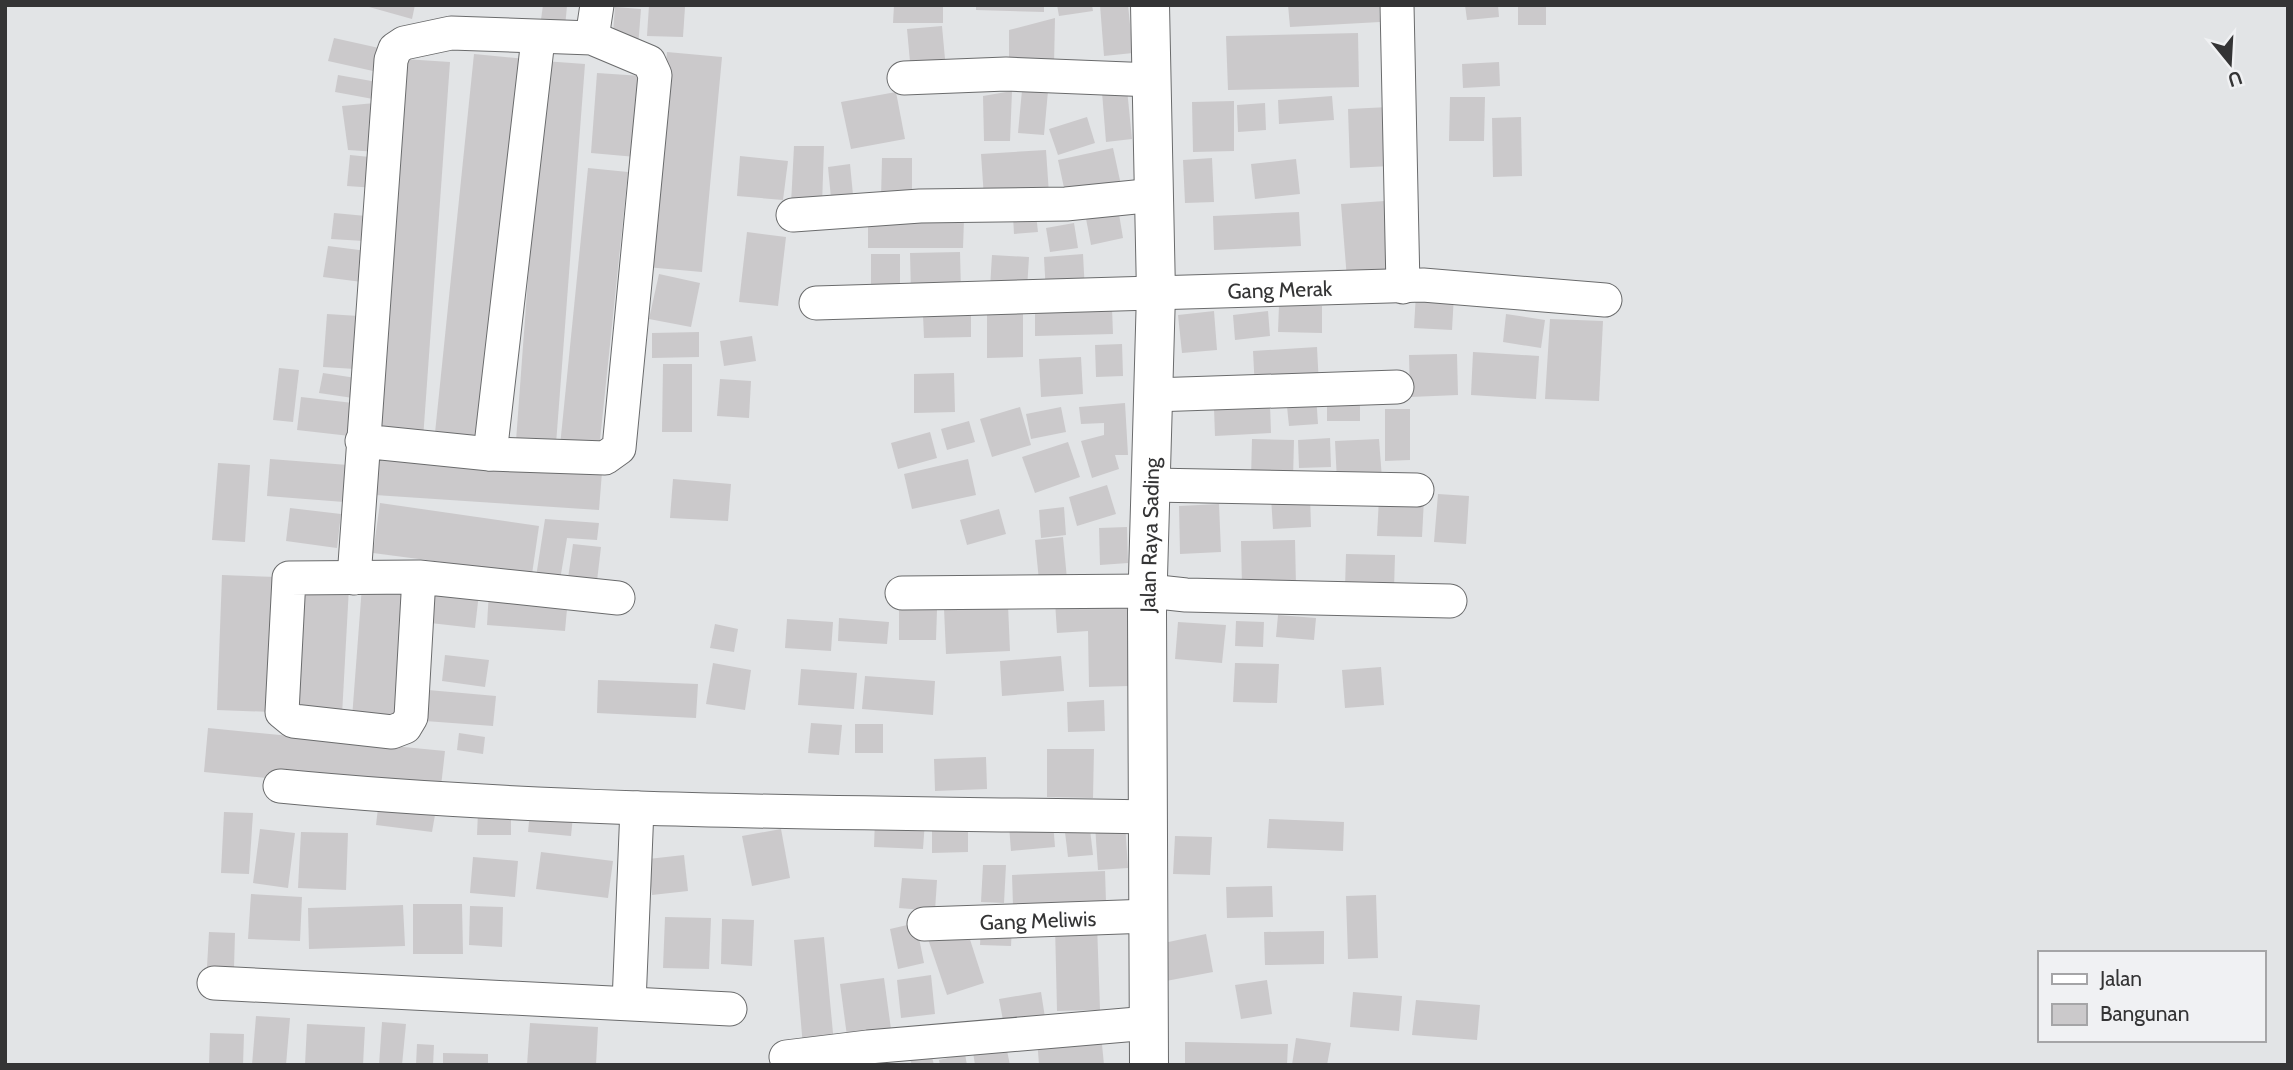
<svg xmlns="http://www.w3.org/2000/svg" width="2293" height="1070" font-family="Cabin,sans-serif">
	<style>
		.building { fill: #cbc9cb }
		.lines { fill: none; stroke-linecap: round; stroke-linejoin: round }
		.minor-casing { stroke: #6a6b6c; stroke-width: 35 }
		.tertiary-casing { stroke: #6a6b6c; stroke-width: 40 }
		.minor { stroke: #fff; stroke-width: 33 }
		.tertiary { stroke: #fff; stroke-width: 38 }
		.labels { text-anchor: middle; dominant-baseline: central; stroke-width: 6; stroke-linejoin: round; paint-order: stroke }
		.street-label { font-size: 21px; fill: #343435; stroke: #f0f1f3 }
	</style>
	<rect width="100%" height="100%" fill="#e2e4e6"/>
	<!-- building -->
	<g class="building">
		<polygon points="362,5 415,5 412,19"/>
		<polygon points="543,5 567,6 564,37 539,34"/>
		<polygon points="649,5 685,7 683,37 647,36"/>
		<polygon points="894,5 943,5 943,23 893,23"/>
		<polygon points="976,5 1044,5 1044,12 976,10"/>
		<polygon points="1057,5 1092,5 1093,11 1059,16"/>
		<polygon points="1100,5 1128,5 1133,53 1104,56"/>
		<polygon points="1288,5 1379,5 1380,22 1290,27"/>
		<polygon points="1465,5 1498,5 1499,17 1467,20"/>
		<rect x="1518" y="5" width="28" height="20"/>
		<polygon points="615,7 641,9 638,47 612,46"/>
		<polygon points="1055,18 1054,65 1009,64 1009,30"/>
		<polygon points="942,26 946,70 911,73 907,29"/>
		<polygon points="1358,33 1359,87 1228,90 1226,36"/>
		<polygon points="334,38 388,50 382,73 328,61"/>
		<polygon points="667,52 722,57 702,272 646,267"/>
		<polygon points="474,54 526,59 488,438 435,433"/>
		<polygon points="404,59 450,62 423,439 376,436"/>
		<polygon points="544,61 585,64 556,444 516,441"/>
		<polygon points="1499,62 1500,86 1463,88 1462,64"/>
		<polygon points="597,73 642,76 636,157 591,153"/>
		<polygon points="338,75 377,82 373,99 335,92"/>
		<polygon points="1049,80 1044,135 1018,133 1022,90"/>
		<polygon points="1127,89 1132,139 1106,142 1102,92"/>
		<polygon points="1012,91 1010,141 984,141 983,96"/>
		<polygon points="896,92 905,139 851,149 841,102"/>
		<polygon points="1332,96 1334,120 1279,124 1278,100"/>
		<polygon points="1450,97 1485,97 1484,141 1449,141"/>
		<polygon points="1234,101 1234,151 1193,152 1192,102"/>
		<polygon points="375,103 378,152 348,150 342,106"/>
		<polygon points="1265,103 1266,130 1238,132 1237,105"/>
		<polygon points="1389,107 1391,166 1350,168 1348,109"/>
		<polygon points="1087,117 1095,143 1058,155 1049,129"/>
		<polygon points="1521,117 1522,176 1493,177 1492,118"/>
		<polygon points="794,146 824,146 822,205 791,204"/>
		<polygon points="1113,148 1121,185 1066,197 1058,160"/>
		<polygon points="1046,150 1049,194 984,198 981,154"/>
		<polygon points="350,155 380,158 376,188 347,186"/>
		<polygon points="740,156 788,161 783,200 737,196"/>
		<polygon points="882,158 912,158 912,198 881,198"/>
		<polygon points="1212,158 1214,202 1185,203 1183,160"/>
		<polygon points="1296,159 1300,194 1255,199 1251,164"/>
		<polygon points="850,164 853,195 831,198 828,167"/>
		<polygon points="588,168 628,172 599,450 560,446"/>
		<polygon points="1385,201 1390,275 1347,279 1341,204"/>
		<polygon points="1117,202 1123,238 1091,245 1084,208"/>
		<polygon points="1299,212 1301,246 1214,250 1213,216"/>
		<polygon points="334,213 366,216 364,241 331,239"/>
		<polygon points="1036,214 1038,232 1014,234 1013,216"/>
		<polygon points="868,219 964,219 963,248 868,248"/>
		<polygon points="1074,223 1078,248 1050,252 1046,228"/>
		<polygon points="747,232 786,237 778,306 739,302"/>
		<polygon points="328,246 367,251 362,282 323,277"/>
		<polygon points="960,252 961,292 911,293 910,253"/>
		<rect x="871" y="254" width="29" height="37"/>
		<polygon points="1083,254 1085,292 1046,294 1044,257"/>
		<polygon points="992,255 1029,257 1027,289 990,288"/>
		<polygon points="659,274 700,283 691,327 649,319"/>
		<polygon points="1416,293 1454,295 1452,330 1414,328"/>
		<polygon points="1279,305 1322,306 1322,333 1278,332"/>
		<polygon points="1112,308 1113,334 1035,336 1035,310"/>
		<polygon points="1214,311 1217,350 1182,353 1178,315"/>
		<polygon points="1268,311 1270,336 1235,340 1233,315"/>
		<polygon points="987,313 1023,313 1023,357 987,358"/>
		<polygon points="327,314 359,316 355,369 323,367"/>
		<polygon points="971,314 971,337 924,338 923,315"/>
		<polygon points="1506,314 1545,320 1541,348 1503,342"/>
		<polygon points="1550,319 1603,321 1599,401 1545,399"/>
		<polygon points="699,332 699,357 652,358 652,333"/>
		<polygon points="752,336 756,361 724,366 720,341"/>
		<polygon points="1122,344 1123,376 1096,377 1095,345"/>
		<polygon points="1317,347 1319,386 1255,390 1253,351"/>
		<polygon points="1473,352 1539,356 1536,399 1471,395"/>
		<polygon points="1457,354 1458,395 1410,397 1409,355"/>
		<polygon points="1081,357 1083,394 1041,397 1039,359"/>
		<polygon points="663,364 692,364 692,432 662,432"/>
		<polygon points="279,368 299,370 293,422 273,420"/>
		<polygon points="323,373 356,378 353,398 319,393"/>
		<polygon points="954,373 955,412 914,413 914,374"/>
		<polygon points="720,379 751,381 749,418 717,416"/>
		<polygon points="1316,395 1318,424 1289,426 1286,397"/>
		<rect x="1327" y="396" width="33" height="25"/>
		<polygon points="301,397 353,403 350,436 297,430"/>
		<polygon points="1125,403 1128,455 1115,455 1119,469 1092,478 1081,441 1104,435 1104,423 1081,424 1079,407"/>
		<polygon points="1270,405 1271,433 1215,436 1214,408"/>
		<polygon points="1020,407 1031,445 992,457 980,419"/>
		<polygon points="1061,407 1066,432 1031,439 1026,414"/>
		<polygon points="1385,409 1410,409 1410,460 1385,461"/>
		<polygon points="969,421 975,442 947,450 941,429"/>
		<polygon points="930,432 937,458 898,469 891,443"/>
		<polygon points="1330,438 1331,467 1299,468 1298,440"/>
		<polygon points="1252,439 1294,440 1293,479 1251,479"/>
		<polygon points="1379,439 1382,479 1337,482 1335,441"/>
		<polygon points="1068,442 1080,477 1035,493 1022,457"/>
		<polygon points="378,457 602,472 599,510 375,495"/>
		<polygon points="270,459 348,465 344,502 267,496"/>
		<polygon points="968,459 976,495 912,509 904,474"/>
		<polygon points="218,463 250,465 245,542 212,540"/>
		<polygon points="673,479 731,484 728,521 670,518"/>
		<polygon points="1107,485 1116,514 1077,526 1069,497"/>
		<polygon points="1438,494 1469,496 1466,544 1434,542"/>
		<polygon points="1310,496 1311,527 1273,529 1271,497"/>
		<polygon points="1379,498 1424,499 1422,537 1377,536"/>
		<polygon points="380,503 539,526 532,574 373,553"/>
		<polygon points="1219,504 1221,552 1180,554 1179,506"/>
		<polygon points="1064,507 1066,535 1041,538 1039,510"/>
		<polygon points="290,508 341,514 337,548 286,541"/>
		<polygon points="999,509 1006,534 967,545 960,520"/>
		<polygon points="545,519 599,523 597,540 567,538 560,580 536,577"/>
		<polygon points="1127,527 1128,563 1100,565 1099,528"/>
		<polygon points="1063,537 1067,579 1039,581 1035,540"/>
		<polygon points="1295,540 1296,586 1242,587 1241,541"/>
		<polygon points="573,544 601,547 597,581 568,578"/>
		<polygon points="1346,554 1395,555 1394,589 1345,588"/>
		<polygon points="222,575 277,577 272,712 217,710"/>
		<polygon points="305,585 349,587 342,715 298,713"/>
		<polygon points="362,586 408,589 398,722 352,718"/>
		<polygon points="435,587 479,593 475,628 430,623"/>
		<polygon points="489,591 568,598 565,631 487,625"/>
		<polygon points="1128,599 1129,686 1089,687 1088,631 1057,633 1055,601"/>
		<polygon points="1008,605 1010,651 946,654 944,608"/>
		<polygon points="899,610 937,610 936,640 899,640"/>
		<polygon points="1278,615 1316,618 1314,640 1276,637"/>
		<polygon points="839,618 889,622 887,644 838,641"/>
		<polygon points="787,619 833,622 831,651 785,648"/>
		<polygon points="1236,621 1264,622 1263,647 1235,646"/>
		<polygon points="1178,622 1226,625 1222,663 1175,659"/>
		<polygon points="715,624 738,629 734,652 710,648"/>
		<polygon points="445,655 489,660 485,687 442,681"/>
		<polygon points="1061,656 1064,691 1002,696 1000,661"/>
		<polygon points="713,663 751,670 745,710 706,704"/>
		<polygon points="1235,663 1279,664 1277,703 1233,702"/>
		<polygon points="1381,667 1384,705 1345,708 1342,670"/>
		<polygon points="801,669 857,673 854,709 798,705"/>
		<polygon points="865,676 935,681 933,715 862,709"/>
		<polygon points="598,680 698,684 696,718 597,713"/>
		<polygon points="428,690 496,696 493,726 425,721"/>
		<polygon points="1104,700 1105,731 1068,732 1067,702"/>
		<polygon points="811,723 842,725 839,755 808,753"/>
		<rect x="855" y="724" width="28" height="29"/>
		<polygon points="208,728 445,751 440,795 204,772"/>
		<polygon points="459,733 485,737 483,754 457,750"/>
		<polygon points="1047,749 1094,749 1093,798 1047,797"/>
		<polygon points="986,757 987,789 935,791 934,759"/>
		<polygon points="378,808 435,815 432,832 376,825"/>
		<polygon points="224,812 253,813 249,874 221,873"/>
		<polygon points="478,812 511,812 511,835 477,835"/>
		<polygon points="530,812 573,816 571,836 528,832"/>
		<polygon points="875,819 925,821 923,849 874,847"/>
		<polygon points="1269,819 1344,822 1343,851 1267,848"/>
		<polygon points="1089,821 1093,855 1068,857 1064,824"/>
		<polygon points="1053,822 1055,847 1011,851 1009,826"/>
		<polygon points="1125,823 1128,868 1098,870 1095,825"/>
		<polygon points="968,826 968,852 932,853 932,827"/>
		<polygon points="260,829 295,833 288,888 253,883"/>
		<polygon points="781,829 790,878 752,886 742,836"/>
		<polygon points="301,832 348,833 346,890 298,888"/>
		<polygon points="1175,836 1212,837 1210,875 1173,874"/>
		<polygon points="541,852 613,861 608,898 536,889"/>
		<polygon points="684,855 688,891 652,895 648,859"/>
		<polygon points="473,857 518,861 515,897 470,893"/>
		<polygon points="983,865 1006,865 1004,903 981,902"/>
		<polygon points="1105,871 1106,902 1013,906 1012,875"/>
		<polygon points="902,878 937,880 935,911 899,908"/>
		<polygon points="1272,886 1273,917 1227,918 1226,887"/>
		<polygon points="251,894 302,897 300,941 248,939"/>
		<polygon points="1376,895 1378,958 1348,959 1346,896"/>
		<polygon points="413,904 462,904 463,954 413,954"/>
		<polygon points="403,905 405,946 309,949 308,908"/>
		<polygon points="470,906 503,907 502,947 469,945"/>
		<polygon points="665,917 711,918 709,969 663,968"/>
		<polygon points="722,919 754,920 752,966 721,964"/>
		<polygon points="916,923 924,963 898,969 890,929"/>
		<polygon points="965,924 984,983 947,995 927,936"/>
		<polygon points="1097,924 1100,1010 1057,1011 1055,925"/>
		<polygon points="981,926 1012,927 1011,946 980,945"/>
		<polygon points="1324,931 1324,964 1265,965 1264,932"/>
		<polygon points="209,932 235,933 234,968 207,967"/>
		<polygon points="1206,934 1213,972 1166,981 1159,944"/>
		<polygon points="824,937 834,1044 803,1047 794,940"/>
		<polygon points="931,975 935,1014 901,1018 897,980"/>
		<polygon points="884,978 891,1029 847,1036 840,984"/>
		<polygon points="1267,980 1272,1014 1241,1019 1235,985"/>
		<polygon points="1041,992 1046,1024 1005,1031 999,999"/>
		<polygon points="1353,992 1402,996 1399,1031 1350,1027"/>
		<polygon points="1416,1000 1480,1005 1477,1040 1412,1035"/>
		<polygon points="256,1016 290,1018 286,1065 252,1065"/>
		<polygon points="382,1022 406,1024 402,1065 379,1065"/>
		<polygon points="530,1023 598,1027 596,1065 527,1065"/>
		<polygon points="307,1024 365,1027 363,1065 305,1065"/>
		<polygon points="210,1033 244,1034 243,1065 209,1065"/>
		<polygon points="1101,1034 1104,1065 1039,1065 1037,1038"/>
		<polygon points="1296,1038 1331,1043 1327,1065 1292,1065"/>
		<polygon points="1185,1042 1288,1044 1287,1065 1185,1065"/>
		<polygon points="417,1044 434,1045 433,1065 416,1065"/>
		<polygon points="1006,1046 1010,1065 975,1065 973,1052"/>
		<polygon points="443,1053 488,1054 488,1065 443,1065"/>
		<polygon points="931,1053 934,1065 912,1065 910,1059"/>
		<polygon points="965,1054 967,1065 940,1065 939,1060"/>
	</g>
	<g class="lines">
		<!-- minor casing -->
		<g class="minor-casing">
			<g id="minor">
				<polyline points="1397,5 1403,287"/>
				<polyline points="592,38 597,5"/>
				<polyline points="904,78 1006,74 1153,80"/>
				<polyline points="793,215 920,206 1066,204 1155,195"/>
				<path id="s1" d="M816,303L1423,285L1605,300"/>
				<polyline points="1152,395 1397,387"/>
				<polyline points="490,454 538,39"/>
				<polyline points="1152,485 1417,490"/>
				<polyline points="419,577 411,717 405,727 392,732 293,721 282,712 289,578 419,577 618,598"/>
				<polyline points="354,578 391,60 395,49 404,43 451,33 592,38 649,62 655,75 619,448 605,458 490,454 362,441"/>
				<polyline points="902,593 1149,591 1186,595 1450,601"/>
				<path d="M280,786C569,814 859,812 1149,817"/>
				<path id="s2" d="M924,924L1150,916"/>
				<polyline points="214,983 730,1009"/>
				<polyline points="629,1003 637,808"/>
				<polyline points="786,1057 868,1047 1149,1023"/>
			</g>
		</g>
		<!-- tertiary casing -->
		<g class="tertiary-casing">
			<g id="tertiary">
				<path id="s3" d="M1149,1065L1147,612L1156,293L1150,5"/>
			</g>
		</g>
		<!-- minor -->
		<use href="#minor" class="minor"/>
		<!-- tertiary -->
		<use href="#tertiary" class="tertiary"/>
	</g>
	<g class="labels">
		<!-- street labels -->
		<g class="street-label">
			<text stroke="none"><textPath href="#s1" startOffset="464">Gang Merak</textPath></text>
			<text stroke="none"><textPath href="#s3" startOffset="530">Jalan Raya Sading</textPath></text>
			<text stroke="none"><textPath href="#s2" startOffset="114">Gang Meliwis</textPath></text>
		</g>
	</g>
	<!-- border -->
	<rect width="2293" height="1070" fill="none" stroke="#343435" stroke-width="14"/>
	<!-- legend -->
	<rect x="2038" y="951" width="228" height="91" fill="#f0f1f3" stroke="#a5a5a7" stroke-width="2"/>
	<rect x="2052" y="974" width="35" height="10" fill="#ffffff" stroke="#a5a5a7" stroke-width="2"/>
	<text x="2100" y="986" font-size="21" fill="#343435">Jalan</text>
	<rect x="2052" y="1004" width="35" height="21" fill="#cbc9cb" stroke="#a5a5a7" stroke-width="2"/>
	<text x="2100" y="1021" font-size="21" fill="#343435">Bangunan</text>
	<!-- north arrow -->
	<g transform="translate(2230 63) rotate(162)" stroke="#f0f1f3" stroke-width="5" paint-order="stroke">
	<path d="M0-5L12 26L0 18L-12 26Z" fill="#343435"/>
	<text y="-10" font-size="19" font-weight="bold" text-anchor="middle" fill="#343435">U</text>
	</g>
</svg>
